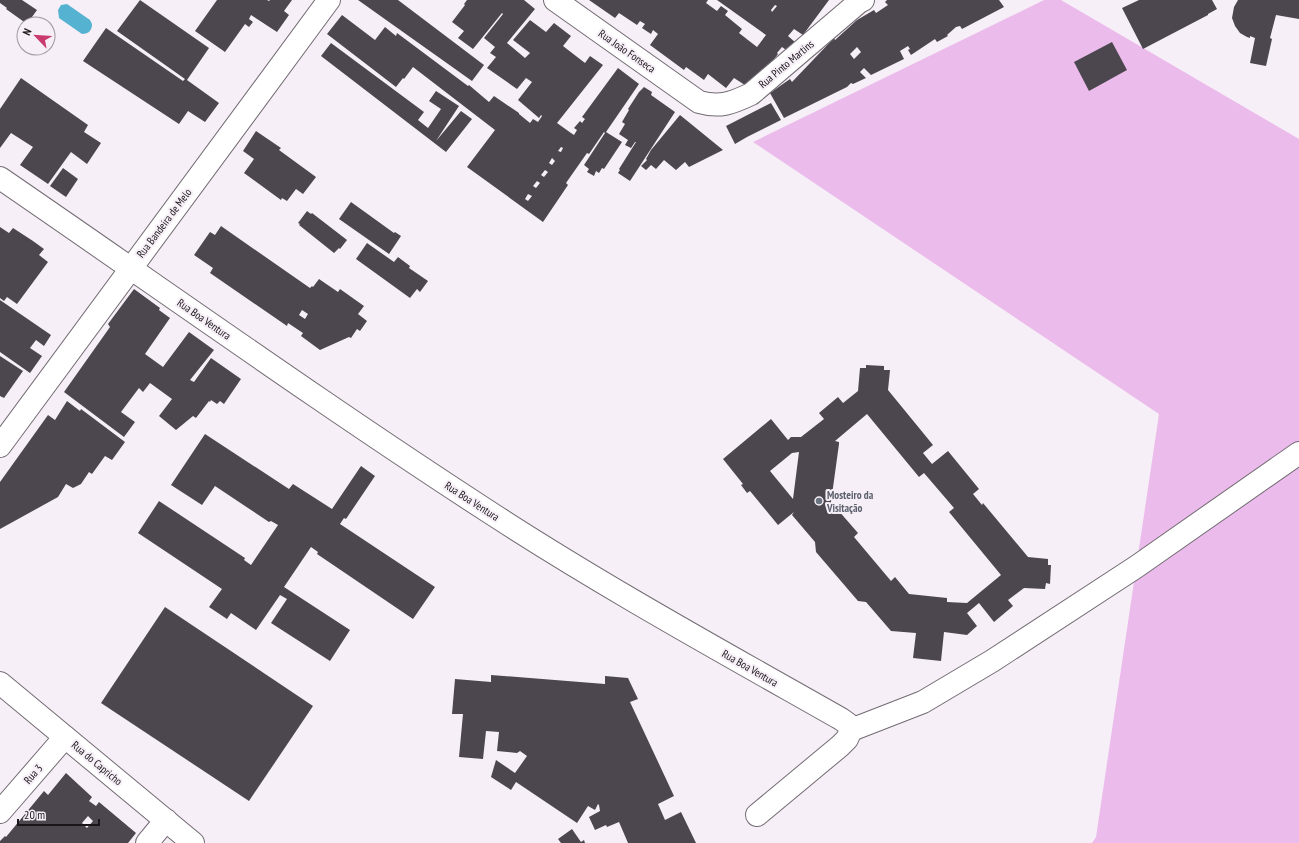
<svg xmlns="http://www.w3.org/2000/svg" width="1299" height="843" font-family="'PT Sans Narrow',sans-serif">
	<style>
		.green { fill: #ebbceb }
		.water { fill: #55b3d1 }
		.building { fill: #4c474f; fill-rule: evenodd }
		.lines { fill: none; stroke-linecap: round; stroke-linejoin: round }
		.street-casing { stroke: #736c73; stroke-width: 24 }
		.street { stroke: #fff; stroke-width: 22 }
		.worship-dot { fill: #6b7280; stroke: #f7eff7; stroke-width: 1.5 }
		.labels { text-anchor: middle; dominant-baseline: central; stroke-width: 4; stroke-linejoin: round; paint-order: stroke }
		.street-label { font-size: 11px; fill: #191619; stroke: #f7eff7 }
		.worship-label { font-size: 11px; font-weight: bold; fill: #5b616d; stroke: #f7eff7; text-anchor: start }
	</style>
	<rect width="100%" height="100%" fill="#f7eff7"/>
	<!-- green -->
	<polygon class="green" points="1044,0 1061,0 1299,139 1299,843 1092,843 1096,837 1159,414 753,142"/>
	<!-- water -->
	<path class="water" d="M67,4L90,20L92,24C92,30 89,34 82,34L59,18L58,10L61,5Z"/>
	<!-- building -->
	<g class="building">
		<polygon points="0,0 22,0 37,10 27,24 6,9 7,8 0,3"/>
		<polygon points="140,0 209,48 187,80 219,103 205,122 188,111 179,124 83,61 106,28 183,81 185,79 117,31"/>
		<polygon points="217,0 267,0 269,1 270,0 292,0 284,11 289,15 277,32 251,15 249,19 253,22 249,27 245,24 225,52 195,31"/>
		<polygon points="358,0 398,0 484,65 472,81"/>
		<path d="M467,0H524L535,9L507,43L525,58L530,53L513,40L530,20L546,32L554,23L571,36L563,46L585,63L590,56L603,65L557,123L571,133L574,135L577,130L574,128L580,121L582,123L585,119L582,117L618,68L639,84L606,132L622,142L604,169L602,168L599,173L596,171L594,176L587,172L589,169L584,165L605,133L604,132L589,154L587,153L566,183L568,185L543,222L467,167L495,130L413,67L404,79L403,78L396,87L327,34L342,15L375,40L385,27L396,36L397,33L468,86L469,85L489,102L494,96L519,113V114L530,123L533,119L538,122L542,116L541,115L539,118L518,100L532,82L526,78L517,89L487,68L496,57L490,53L495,47L484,38L503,14L502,13L473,49L458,38L464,31L452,22L465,5L464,4ZM561,147L563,148L561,152L558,151ZM552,158L555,161L552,165L549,163ZM545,170L548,172L544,177L541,175ZM537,181L540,183L536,188L533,186ZM528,194L532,196L528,201L525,199Z"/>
		<path d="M589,0H708L706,3L717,11L721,6L728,11L725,15L742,29L739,33L757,47L766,35L717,0H829L803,35L794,29L788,36L796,43L789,52L782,47L777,53L778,54L765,71L762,69L748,87L734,78L726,88L708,74L704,80L686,67L684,70L650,45L658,34L653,30L651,34L642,28L645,24L640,21L637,25L619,13L615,18ZM775,5L777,6L772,12L771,10Z"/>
		<path d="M887,0H999L1004,7L962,29L960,26L956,27L947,35L948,36L937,42L935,39L911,55L908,50L910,49L908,46L900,51L904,59L871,75L864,68L860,72L866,78L853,84L851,83L847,87L784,118L770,93L790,79L792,82L834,38L835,40L857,20L874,10L876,13L888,5L885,2ZM857,47L861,52L854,59L850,54Z"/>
		<polygon points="1139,0 1212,0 1217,9 1208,14 1208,15 1143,49 1122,8"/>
		<polygon points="1238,0 1299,0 1299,19 1276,15 1270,38 1272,39 1266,66 1250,63 1255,38 1250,36 1250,38 1247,37 1240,33 1235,26 1232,18 1234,7"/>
		<polygon points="1112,42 1127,70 1089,91 1074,62"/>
		<polygon points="331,43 424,112 418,120 428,128 441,109 429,101 436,91 459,106 436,141 461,111 472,119 446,152 321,56"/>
		<polygon points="21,78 88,125 84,132 101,143 87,164 71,152 48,184 20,165 33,147 11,133 0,148 0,109"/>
		<polygon points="644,87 652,92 651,95 675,112 630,181 618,173 620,170 619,169 636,142 635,142 631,148 625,145 628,140 619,134 625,124 622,122 629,110 628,109 639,92"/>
		<polygon points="771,103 781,120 747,137 735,144 726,126"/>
		<polygon points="680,115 723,150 689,167 685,162 676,170 664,160 656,169 651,165 646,170 641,166 647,160 646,159 651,150"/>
		<polygon points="256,131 281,148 279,150 316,177 303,194 296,189 287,201 282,198 281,200 244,173 254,159 243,151"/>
		<polygon points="63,168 78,179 66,197 50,186"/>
		<polygon points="351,202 394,233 395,232 401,236 389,254 339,219"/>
		<polygon points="307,211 311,214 312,213 347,240 340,249 339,248 334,253 299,225 300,224 298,223"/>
		<path d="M221,226L310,288L312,286L313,287L319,279L338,292L340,289L364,306L358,314L367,321L360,331L357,329L351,338L349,337L320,350L301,336L303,333L288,323L287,326L210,273L213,268L194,255L210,232L215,235ZM302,310L308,314L305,319L299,315Z"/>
		<polygon points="0,227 9,233 13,228 33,241 44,249 39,255 48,262 17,304 7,297 4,301 0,298"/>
		<polygon points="367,243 394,262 398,257 410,266 409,268 428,281 420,292 417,289 410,298 356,259"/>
		<polygon points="134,289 160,308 159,310 170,318 145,354 163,367 189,332 214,350 190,380 194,382 211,358 241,379 224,404 220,401 217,404 211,400 210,402 209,401 196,418 193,416 176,430 159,416 172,399 150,383 143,392 139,388 121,412 135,422 124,437 64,392 110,327 108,324"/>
		<polygon points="0,300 51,335 44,346 36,340 30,348 42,356 30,373 0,352"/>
		<polygon points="0,356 23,371 4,398 0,396"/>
		<path d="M866,365L884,366V370H890L888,390L933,445L923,453L932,464L948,451L979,489L973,494L982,505L983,503L1028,557L1048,559V565H1051L1050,584L1046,583L1045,589L1024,588L1008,600L1013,606L994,622L979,603L967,613L977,626L967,635L944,632L941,661L913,658L916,633L891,631L866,602L858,601L816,552L815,542L792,515L794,512L778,525L750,491L747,493L741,485L743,484L723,459L771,419L788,440L791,437H801L824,419L819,413L838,397L843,403L858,391L860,368H866ZM867,414L919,477L924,473L954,508L949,512L1001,575L967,603L947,602V598L909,594L895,577L891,581L854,537L858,533L831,502L839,444V442L835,441ZM799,452L793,499L770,471L792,453Z"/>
		<polygon points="67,401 80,411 81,409 125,442 112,460 105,456 92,474 89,472 81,484 73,488 66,484 58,497 0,529 0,482 48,415 55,420"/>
		<polygon points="205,434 289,489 293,484 332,509 361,466 375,476 346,519 344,518 340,524 435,587 413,619 317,554 318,552 311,547 284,587 350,630 330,661 271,623 287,599 280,595 256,630 231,613 227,619 209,607 222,589 138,533 159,501 245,558 244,560 251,565 278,525 271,521 269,522 215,486 202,505 171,485"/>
		<polygon points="165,607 313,706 249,801 101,703"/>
		<polygon points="491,675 605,684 605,676 628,678 638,699 630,702 674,796 658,804 665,820 681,812 696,843 628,843 619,822 607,827 606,825 595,830 589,817 600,811 599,805 598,804 595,810 588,806 577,823 516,782 511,790 491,777 496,760 515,773 527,756 520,751 517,753 497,751 499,732 486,731 483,759 459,757 463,714 452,714 455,679 491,682"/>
		<path d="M66,773L92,797L89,801L96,806L99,802L136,833L128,843H0V841L5,836L6,837L44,791L48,795ZM88,816L93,821L87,828L82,823Z"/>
		<polygon points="572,829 581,842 584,840 585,843 561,843 558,839"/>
	</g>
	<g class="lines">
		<!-- street casing -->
		<g class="street-casing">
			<g id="street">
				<path d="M555,0L699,102C720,108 732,103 751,94L859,2L863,0"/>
				<path d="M0,178C162,289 321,403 486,510C601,585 721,651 841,719L848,724L851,730L847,739L840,746L757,815"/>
				<polyline points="0,446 329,0"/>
				<polyline points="0,683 193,843"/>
				<polyline points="851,730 923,702 992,661 1136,567 1299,453"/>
				<polyline points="0,812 65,737"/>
				<polyline points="147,843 166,820"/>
			</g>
		</g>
		<!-- street -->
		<use href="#street" class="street"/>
	</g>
	<!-- markers -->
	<circle class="worship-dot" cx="819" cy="501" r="4"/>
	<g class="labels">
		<!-- street labels -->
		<g class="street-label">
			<text transform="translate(627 51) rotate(35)">Rua João Fonseca</text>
			<text transform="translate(786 64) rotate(-40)">Rua Pinto Martins</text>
			<text transform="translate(164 223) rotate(-53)">Rua Bandeira de Melo</text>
			<text transform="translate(204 319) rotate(35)">Rua Boa Ventura</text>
			<text transform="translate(472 501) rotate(33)">Rua Boa Ventura</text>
			<text transform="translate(750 668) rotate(30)">Rua Boa Ventura</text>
			<text transform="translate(97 763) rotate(40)">Rua do Capricho</text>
			<text transform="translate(33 774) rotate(-49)">Rua 3</text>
		</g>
		<!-- worship labels -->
		<g class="worship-label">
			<text x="827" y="495">Mosteiro da<tspan x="827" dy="13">Visitação</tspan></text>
		</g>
	</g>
	<!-- north arrow -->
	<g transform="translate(36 36) rotate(295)"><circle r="19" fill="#f7eff7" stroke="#9e989e"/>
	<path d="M0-3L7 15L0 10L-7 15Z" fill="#c83b6c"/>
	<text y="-6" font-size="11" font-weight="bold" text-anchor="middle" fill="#191619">N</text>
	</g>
	<!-- scale -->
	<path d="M18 819v6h81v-6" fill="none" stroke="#191619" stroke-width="2"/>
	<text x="24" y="819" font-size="12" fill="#191619" stroke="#f7eff7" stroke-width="3" paint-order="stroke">20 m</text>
</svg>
